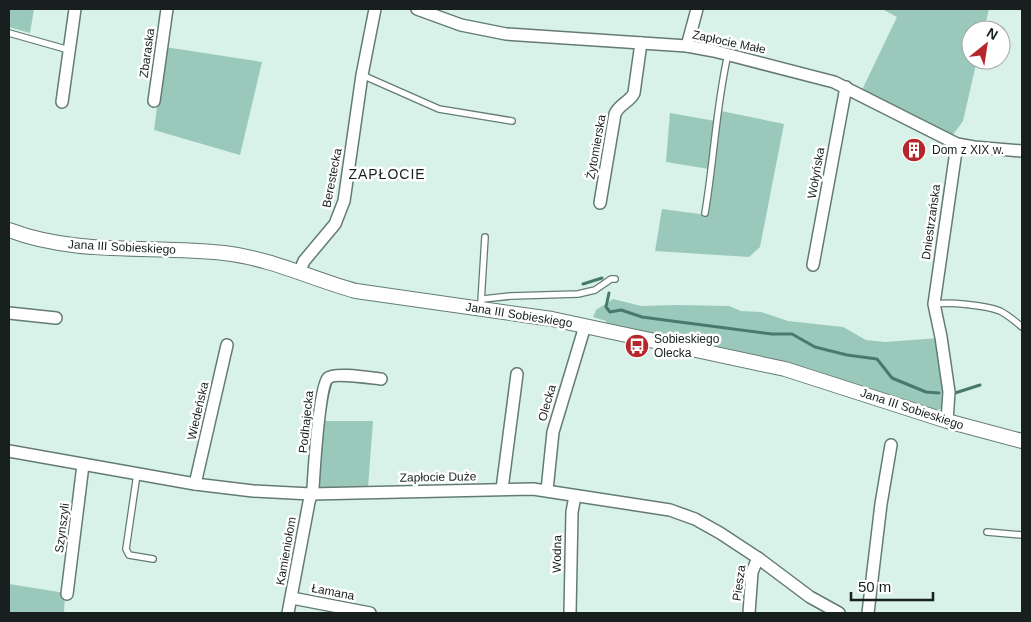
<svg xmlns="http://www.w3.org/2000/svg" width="1031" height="622" font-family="Helvetica,sans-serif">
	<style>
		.green { fill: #9ac9bb }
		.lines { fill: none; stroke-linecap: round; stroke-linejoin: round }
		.stream { stroke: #477a6d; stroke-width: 3 }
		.service-casing { stroke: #647b74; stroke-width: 8 }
		.minor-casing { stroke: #647b74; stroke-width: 14 }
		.tertiary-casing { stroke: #647b74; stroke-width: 16 }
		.service { stroke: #fff; stroke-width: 5.5 }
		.minor { stroke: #fff; stroke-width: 11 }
		.tertiary { stroke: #fff; stroke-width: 14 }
		.labels { text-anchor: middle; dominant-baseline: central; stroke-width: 5; stroke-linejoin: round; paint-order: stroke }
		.street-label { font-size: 12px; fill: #17201e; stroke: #fff }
		.poi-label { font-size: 12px; fill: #17201e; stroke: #fff; text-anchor: start }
		.neighbourhood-label { font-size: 14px; letter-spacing: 1px; fill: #17201e; stroke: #fff }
	</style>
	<rect width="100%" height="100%" fill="#d8f1e9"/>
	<!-- green -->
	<g class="green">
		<polygon points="9,9 34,9 30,33 9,27"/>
		<polygon points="882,9 989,9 984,30 971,30 971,60 977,60 963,121 952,136 862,90 897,17"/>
		<polygon points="165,47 262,62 240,155 154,130"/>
		<polygon points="721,111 784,124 760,247 749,257 655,251 662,209 707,215 714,173"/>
		<polygon points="670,113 715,121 709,169 666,162"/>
		<polygon points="613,299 641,306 676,305 729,306 741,311 761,312 788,321 843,327 866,340 885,342 939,338 945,376 942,409 934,410 813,370 757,355 606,323 606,321 593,317 596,310"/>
		<polygon points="322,421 373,421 368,487 320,489 317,487"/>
		<polygon points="9,584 65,593 64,613 9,613"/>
	</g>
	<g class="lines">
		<!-- stream -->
		<g class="stream">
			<polyline points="583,284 602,278"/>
			<polyline points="609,293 606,307 610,312 621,310 642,317 672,321 772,334 792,334 815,347 847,355 877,359 892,378 926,392 939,393"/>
			<polyline points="955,393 980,385"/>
		</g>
		<!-- service casing -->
		<g class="service-casing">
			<g id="service">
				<polyline points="9,33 69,50"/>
				<polyline points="362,75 439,109 512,121"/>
				<path d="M705,213C714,160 716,106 728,54"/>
				<polyline points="483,299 511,296 578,294 595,290 611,279 615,279"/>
				<polyline points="481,302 485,237"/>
				<path d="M934,304C951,302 984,305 1000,311C1008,315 1015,321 1022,327"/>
				<polyline points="137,474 126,549 129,555 153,559"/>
				<polyline points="987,532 1022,535"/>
			</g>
		</g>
		<!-- minor casing -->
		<g class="minor-casing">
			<g id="minor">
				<polyline points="417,9 461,25 506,34 687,46 714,51 834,82 957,144 974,147 1022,151"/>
				<polyline points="687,46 697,9"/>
				<polyline points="154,101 167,9"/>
				<polyline points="62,102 75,9"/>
				<path d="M600,203L615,114C619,104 630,102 634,93L641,43"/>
				<polyline points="813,265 846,87"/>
				<polyline points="299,273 304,261 335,224 344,201 362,75 375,9"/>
				<polyline points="9,313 56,318"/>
				<polyline points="947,421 949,392 941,337 934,304 957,144"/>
				<polyline points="9,451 195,484 253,491 311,494 533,489 670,510 695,519 720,533 758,558 810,597 839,613"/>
				<polyline points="195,484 227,345"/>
				<polyline points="502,489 517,374"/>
				<polyline points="547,490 553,432 585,326"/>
				<polyline points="67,594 83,465"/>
				<polyline points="292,598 370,613"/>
				<path d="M288,613L309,502L313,488C314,472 319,385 328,378C335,372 371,378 381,379"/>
				<polyline points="570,613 572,512 575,496"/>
				<polyline points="749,613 752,572 758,558"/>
				<polyline points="868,613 881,504 891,445"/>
			</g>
		</g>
		<!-- tertiary casing -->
		<g class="tertiary-casing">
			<path id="tertiary" d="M9,230C77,256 152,245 224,253C270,258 312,279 356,291L552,319L785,369L947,421L1022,441"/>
		</g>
		<!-- service -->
		<use href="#service" class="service"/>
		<!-- minor -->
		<use href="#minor" class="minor"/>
		<!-- tertiary -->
		<use href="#tertiary" class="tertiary"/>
	</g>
	<!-- icons -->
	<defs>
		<g id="building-disc" transform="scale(1.25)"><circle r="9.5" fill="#b6262b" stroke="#fff"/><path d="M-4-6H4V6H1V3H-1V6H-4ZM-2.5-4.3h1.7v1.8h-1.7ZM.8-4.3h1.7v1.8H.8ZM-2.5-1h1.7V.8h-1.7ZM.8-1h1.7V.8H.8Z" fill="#fff"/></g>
		<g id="bus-disc" transform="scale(1.25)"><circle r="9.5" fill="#b6262b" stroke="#fff"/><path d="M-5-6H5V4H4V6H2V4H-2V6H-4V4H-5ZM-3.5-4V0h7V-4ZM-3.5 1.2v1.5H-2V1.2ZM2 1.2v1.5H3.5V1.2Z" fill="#fff"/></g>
	</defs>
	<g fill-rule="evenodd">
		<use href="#building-disc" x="914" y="150"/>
		<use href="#bus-disc" x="637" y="346"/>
	</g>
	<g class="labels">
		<!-- street labels -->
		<g class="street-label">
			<text transform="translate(729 42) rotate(12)">Zapłocie Małe</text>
			<text transform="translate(147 53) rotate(-82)">Zbaraska</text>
			<text transform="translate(596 147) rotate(-80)">Żytomierska</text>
			<text transform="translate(816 173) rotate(-80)">Wołyńska</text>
			<text transform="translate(332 178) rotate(-79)">Berestecka</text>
			<text transform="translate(931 222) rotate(-82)">Dniestrzańska</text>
			<text transform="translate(122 247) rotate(3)">Jana III Sobieskiego</text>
			<text transform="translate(519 315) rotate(9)">Jana III Sobieskiego</text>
			<text transform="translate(547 403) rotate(-74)">Olecka</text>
			<text transform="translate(912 409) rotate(18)">Jana III Sobieskiego</text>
			<text transform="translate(198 411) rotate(-77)">Wiedeńska</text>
			<text transform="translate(306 422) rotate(-84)">Podhajecka</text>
			<text transform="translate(438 477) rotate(-1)">Zapłocie Duże</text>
			<text transform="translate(62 528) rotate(-83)">Szynszyli</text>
			<text transform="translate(286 551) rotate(-80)">Kamieniołom</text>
			<text transform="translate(557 554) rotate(-89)">Wodna</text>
			<text transform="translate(739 583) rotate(-82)">Piesza</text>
			<text transform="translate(333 592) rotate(11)">Łamana</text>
		</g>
		<!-- poi labels -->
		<g class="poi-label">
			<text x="932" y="150">Dom z XIX w.</text>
			<text x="654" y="339">Sobieskiego<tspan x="654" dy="14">Olecka</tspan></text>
		</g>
		<!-- neighbourhood labels -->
		<g class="neighbourhood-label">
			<text x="387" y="174">ZAPŁOCIE</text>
		</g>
	</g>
	<!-- border -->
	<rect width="1031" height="622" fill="none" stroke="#17201e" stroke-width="20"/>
	<!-- north arrow -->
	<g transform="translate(986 45) rotate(30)"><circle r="24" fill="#ffffff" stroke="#a2a6a5"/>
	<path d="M0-4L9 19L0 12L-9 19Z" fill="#b6262b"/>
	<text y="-8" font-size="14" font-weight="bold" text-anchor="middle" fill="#17201e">N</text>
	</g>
	<!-- scale -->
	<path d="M851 592v8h82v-8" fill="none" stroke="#17201e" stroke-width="2.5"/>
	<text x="858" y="592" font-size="15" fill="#17201e" stroke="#ffffff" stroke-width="4" paint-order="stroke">50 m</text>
</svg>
